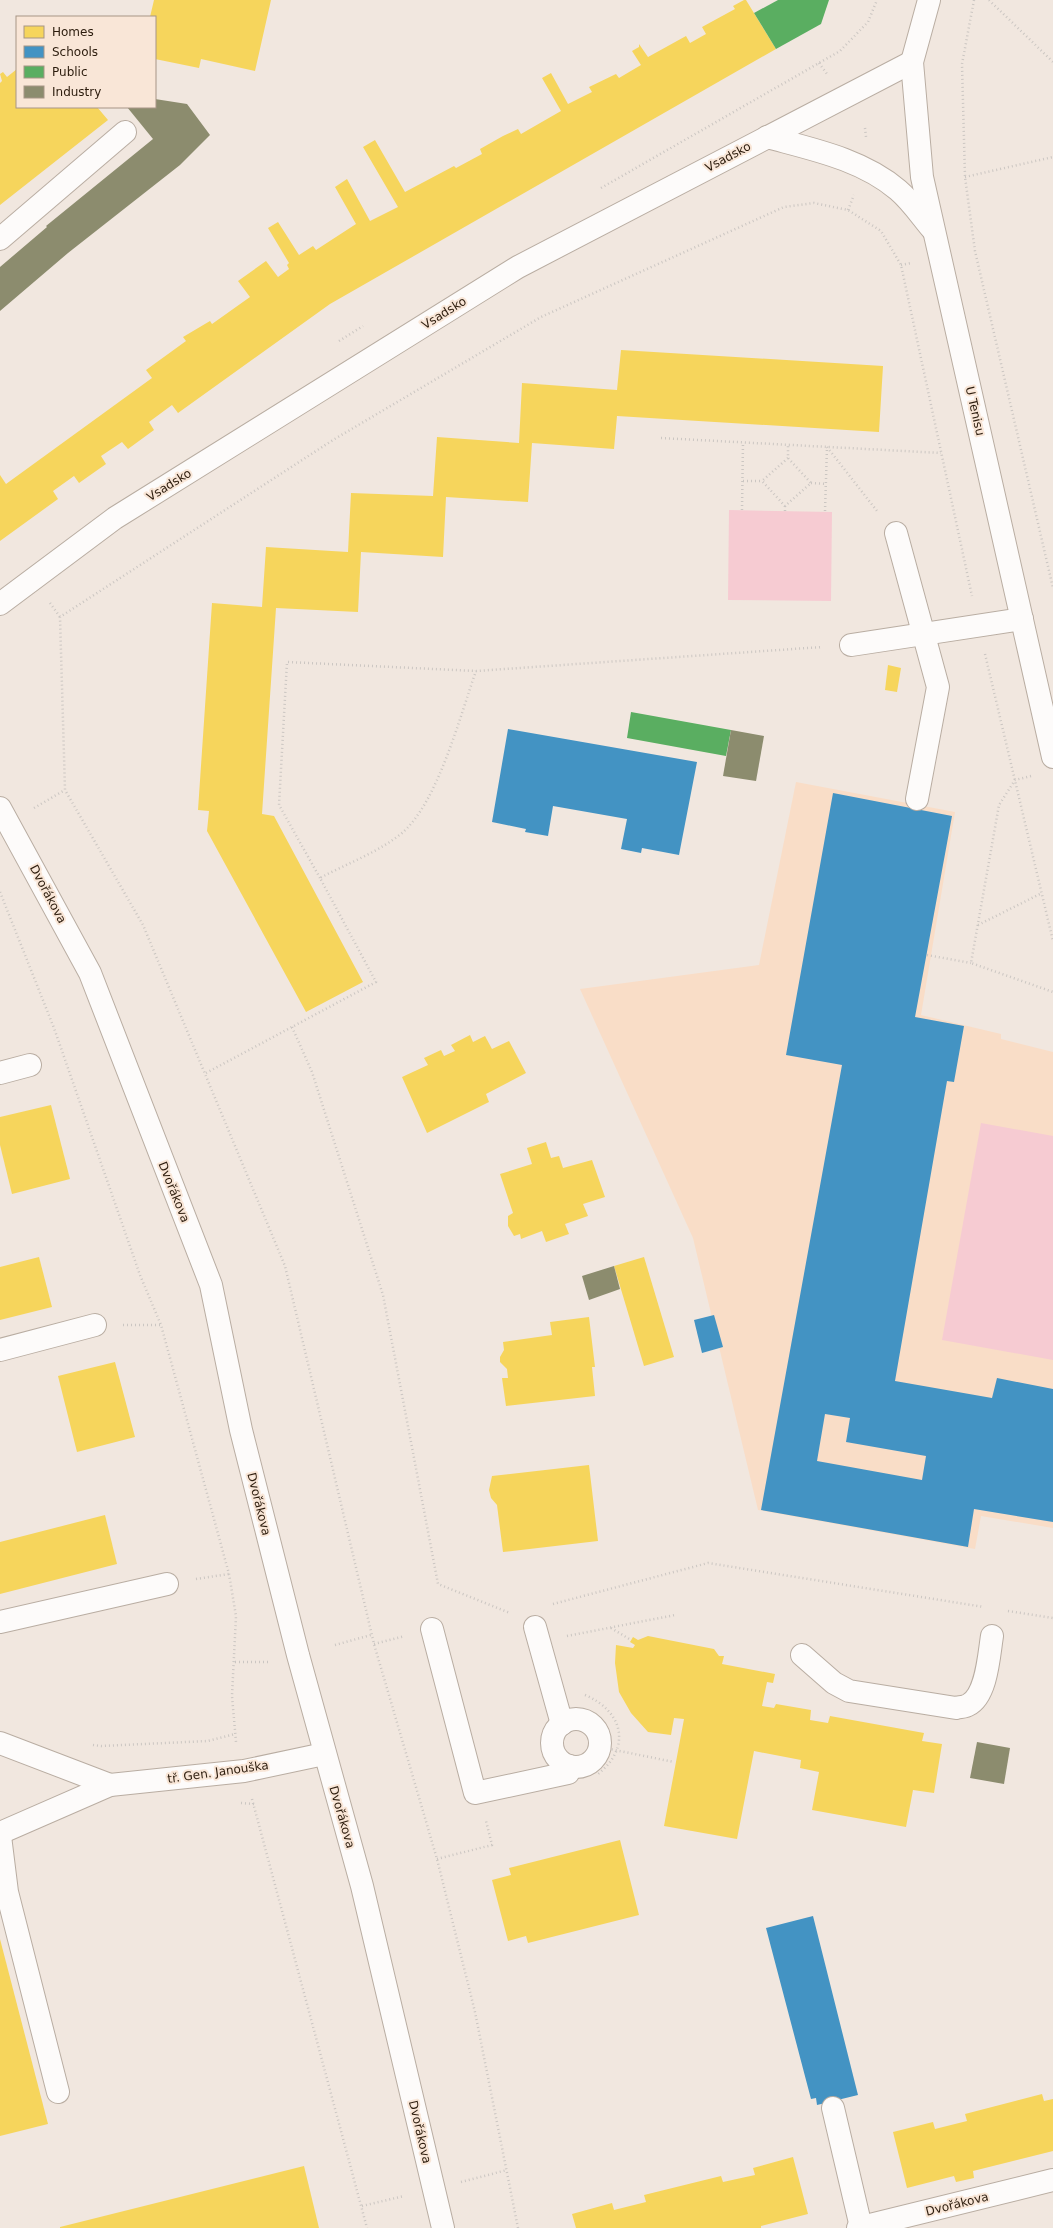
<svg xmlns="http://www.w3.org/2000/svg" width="1053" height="2228" font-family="'DejaVu Sans',sans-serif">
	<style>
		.built { fill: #f9ddc7 }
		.green { fill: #f6cbd2 }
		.homes { fill: #f6d55c }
		.schools { fill: #4393c3; fill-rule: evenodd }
		.public { fill: #5aae61 }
		.industry { fill: #8c8c6e }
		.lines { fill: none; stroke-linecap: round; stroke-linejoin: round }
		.minor-casing { stroke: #b9ada2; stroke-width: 24 }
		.major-casing { stroke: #b9ada2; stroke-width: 24 }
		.path { stroke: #cbc6c2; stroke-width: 2.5; stroke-dasharray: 1 3; stroke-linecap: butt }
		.minor { stroke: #fdfbfa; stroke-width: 22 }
		.major { stroke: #fdfbfa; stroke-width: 22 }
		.labels { text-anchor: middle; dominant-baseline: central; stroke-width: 4; stroke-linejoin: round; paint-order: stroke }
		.street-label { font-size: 12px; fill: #2c1c0d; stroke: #f9e6d7 }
	</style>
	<rect width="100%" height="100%" fill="#f1e7df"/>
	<!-- built -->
	<polygon class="built" points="796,782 955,812 921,1015 1001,1034 1001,1039 1053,1052 1053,1528 981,1516 975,1549 758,1510 693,1238 580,989 759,965"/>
	<!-- green -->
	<g class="green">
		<polygon points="729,510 832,512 831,601 728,600"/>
		<polygon points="981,1123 1053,1136 1053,1360 942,1340"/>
	</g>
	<!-- homes -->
	<g class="homes">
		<polygon points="154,0 271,0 255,71 201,59 199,68 155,59 155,17 150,17"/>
		<polygon points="744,0 746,0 776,49 330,304 178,413 172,405 149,422 154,430 128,449 122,442 101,456 106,464 79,483 74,476 53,491 58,499 0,541 0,475 6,484 152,378 146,370 186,341 183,337 210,321 212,324 250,297 238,281 266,261 278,277 289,269 287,265 289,263 268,228 278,222 299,255 313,246 316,250 356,224 335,187 347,179 370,221 398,207 363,147 375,140 405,192 454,166 456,168 482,154 480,149 503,136 518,129 521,134 561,111 542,78 551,73 568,104 592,92 589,87 616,74 619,78 641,65 632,51 639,47 639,44 648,57 686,36 690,43 706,34 702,27 735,9 733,6"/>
		<polygon points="17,69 17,107 97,107 108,120 0,205 0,83 2,81 0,74 3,72 7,77"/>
		<polygon points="621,350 883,366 879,432 617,416 614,449 532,443 528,502 446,497 443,557 361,552 358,612 276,608 262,814 274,816 363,982 306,1012 207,831 209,811 198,810 212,603 262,607 266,547 348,552 351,493 433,496 437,437 519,443 522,383 617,390"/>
		<polygon points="888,665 901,668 897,692 885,690"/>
		<polygon points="470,1035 473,1042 485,1036 492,1049 509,1041 526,1073 486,1094 489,1102 427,1133 402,1077 428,1065 424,1058 441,1050 444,1056 455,1051 451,1045"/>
		<polygon points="51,1105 70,1179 12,1194 0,1145 0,1117"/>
		<polygon points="546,1142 551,1158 559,1156 563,1168 592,1160 605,1197 583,1204 588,1216 565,1224 569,1234 546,1242 542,1231 521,1239 520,1234 514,1236 508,1226 508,1216 513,1213 500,1174 532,1164 527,1148"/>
		<polygon points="39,1257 52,1307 0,1320 0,1267"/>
		<polygon points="644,1257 674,1357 644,1366 614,1266"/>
		<polygon points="589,1317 595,1367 592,1367 595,1396 506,1406 502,1378 508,1378 507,1369 500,1362 500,1357 504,1350 503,1342 552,1335 550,1322"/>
		<polygon points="115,1362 135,1437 77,1452 58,1376"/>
		<polygon points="589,1465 598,1541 503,1552 497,1505 491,1498 489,1490 492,1476"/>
		<polygon points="105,1515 117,1564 0,1594 0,1542"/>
		<polygon points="648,1636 714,1649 719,1656 724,1656 722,1664 775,1674 773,1683 767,1682 762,1706 774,1708 776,1704 811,1710 810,1720 828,1723 830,1716 924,1733 922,1741 942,1744 934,1793 913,1790 906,1827 812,1810 819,1772 800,1768 801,1760 754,1751 737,1839 664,1826 684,1719 674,1718 671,1735 648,1732 631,1713 619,1692 615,1663 616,1645 633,1648 635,1645 630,1642 633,1637 638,1640"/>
		<polygon points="620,1840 639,1915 528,1943 526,1936 508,1941 492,1880 511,1875 509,1868"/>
		<polygon points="0,1939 48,2124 0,2136"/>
		<polygon points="1042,2094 1044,2101 1053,2099 1053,2151 973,2171 974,2178 956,2182 954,2176 907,2188 893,2132 933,2122 935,2129 967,2121 965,2114"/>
		<polygon points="793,2157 808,2214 761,2226 761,2228 576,2228 572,2214 612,2203 614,2210 646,2202 644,2195 721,2176 723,2182 755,2175 753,2168"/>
		<polygon points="304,2166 319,2228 60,2228 60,2227"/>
	</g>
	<!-- schools -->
	<g class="schools">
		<polygon points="508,729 697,762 679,855 642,848 641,853 621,849 627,819 553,806 548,836 525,832 526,829 492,822"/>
		<path d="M833,793L952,816L915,1017L964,1026L954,1082L947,1081L895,1381L992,1398L997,1378L1053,1389V1522L974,1509L968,1547L761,1510L842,1065L786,1055ZM825,1414L850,1418L846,1442L926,1456L922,1480L817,1461Z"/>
		<polygon points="714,1315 723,1347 702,1353 694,1320"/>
		<polygon points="813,1916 858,2095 817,2105 816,2098 811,2099 766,1928"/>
	</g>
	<!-- public -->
	<g class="public">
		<polygon points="778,0 829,0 821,24 776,49 754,13"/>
		<polygon points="631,712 731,730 726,756 627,738"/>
	</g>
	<!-- industry -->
	<g class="industry">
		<polygon points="155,99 187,104 210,135 180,165 68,253 0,311 0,267 47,227 46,226 153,139 127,107 155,107"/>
		<polygon points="731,730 764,736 756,781 723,776"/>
		<polygon points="614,1266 620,1289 589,1300 582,1276"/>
		<polygon points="977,1742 1010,1748 1004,1784 970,1778"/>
	</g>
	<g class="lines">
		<!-- minor casing -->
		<g class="minor-casing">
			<g id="minor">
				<polyline points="929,0 912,62 922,177 1053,757"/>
				<path d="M767,137C811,149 862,159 898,190C911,201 921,216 932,229"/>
				<polyline points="0,239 125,132"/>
				<polyline points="896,533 938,687 917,799"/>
				<polyline points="0,604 115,518 518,267 912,62"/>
				<polyline points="851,645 1022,619"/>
				<polyline points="0,1073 30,1065"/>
				<polyline points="0,1350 95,1325"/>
				<polyline points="0,1622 167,1584"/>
				<polyline points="535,1627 562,1724"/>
				<polyline points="432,1629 475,1793 568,1773 569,1766"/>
				<path d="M802,1655L834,1683L849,1691L956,1708C960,1707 965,1707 968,1705C987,1696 989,1654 992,1636"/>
				<circle cx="576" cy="1743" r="24"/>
				<polyline points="0,1743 110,1785"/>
				<polyline points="0,1833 110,1785 244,1771 324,1754"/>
				<polyline points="0,1836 7,1892 58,2092"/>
				<polyline points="833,2108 861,2227"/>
				<polyline points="858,2228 1053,2180"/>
			</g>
		</g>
		<!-- major casing -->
		<g class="major-casing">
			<polyline id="major" points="0,808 90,973 211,1285 241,1430 298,1655 362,1886 443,2228"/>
		</g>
		<!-- path -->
		<g class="path">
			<polyline points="974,0 962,64 965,177 975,251 1053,588"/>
			<polyline points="989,0 1053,62"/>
			<polyline points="819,63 827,74"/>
			<polyline points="865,128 866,137"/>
			<polyline points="965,177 1053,157"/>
			<polyline points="601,188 840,51 868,22 877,0"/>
			<polyline points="848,210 854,195"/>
			<polyline points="901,265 911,263"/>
			<polyline points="339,341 363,326"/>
			<polyline points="661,438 941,453"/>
			<polyline points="827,447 877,511"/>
			<polyline points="788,458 762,481 785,506 811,483 788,458 788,445"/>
			<polyline points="743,481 762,481"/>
			<polyline points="811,483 826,484"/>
			<polyline points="785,506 785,511"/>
			<polyline points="742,510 743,442"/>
			<polyline points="825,511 827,447"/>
			<polyline points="50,603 60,617"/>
			<polyline points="985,654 1053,941"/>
			<polyline points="1031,776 1015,780 999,805 971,963 1053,992"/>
			<polyline points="34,808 65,790"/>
			<polyline points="320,878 279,805 287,662 476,671 822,647"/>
			<polyline points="0,892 54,1028 140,1275 161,1325 229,1574 236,1616 232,1696 236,1742"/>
			<polyline points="978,925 1042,893"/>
			<polyline points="927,955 971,963"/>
			<polyline points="292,1027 312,1072 383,1295 438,1584 510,1613"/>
			<path d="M206,1073L376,982L320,878C346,864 379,852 402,833C438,802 460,716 476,671"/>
			<polyline points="123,1325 161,1325"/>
			<polyline points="196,1579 229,1574"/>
			<polyline points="553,1604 708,1563 984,1607"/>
			<polyline points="1008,1611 1053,1618"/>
			<polyline points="611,1628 631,1640"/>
			<polyline points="567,1636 675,1615"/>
			<polyline points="374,1644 405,1636"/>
			<polyline points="335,1645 371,1635"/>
			<polyline points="235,1662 269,1662"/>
			<path d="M585,1695C623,1711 632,1747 598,1774"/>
			<polyline points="93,1745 101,1746 208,1741 235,1734"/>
			<polyline points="600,1747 674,1762"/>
			<polyline points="252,1799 367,2228"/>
			<polyline points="241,1803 254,1804"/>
			<polyline points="437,1859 492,1845 486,1821"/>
			<polyline points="461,2182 507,2170"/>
			<polyline points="362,2206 404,2196"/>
			<polyline points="518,2228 475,2012 437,1859 374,1644 285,1266 143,925 65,790 60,617 333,440 541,317 784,207 814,203 848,210 881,231 901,265 972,596"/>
		</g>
		<!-- minor -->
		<use href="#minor" class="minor"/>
		<!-- major -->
		<use href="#major" class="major"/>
	</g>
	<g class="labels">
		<!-- street labels -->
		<g class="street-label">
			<text transform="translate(728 157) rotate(-28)">Vsadsko</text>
			<text transform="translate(444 313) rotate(-32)">Vsadsko</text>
			<text transform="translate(975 411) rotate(77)">U Tenisu</text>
			<text transform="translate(169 485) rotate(-32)">Vsadsko</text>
			<text transform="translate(48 894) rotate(62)">Dvořákova</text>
			<text transform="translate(174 1192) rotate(68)">Dvořákova</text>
			<text transform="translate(259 1504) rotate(76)">Dvořákova</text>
			<text transform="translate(218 1772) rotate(-8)">tř. Gen. Janouška</text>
			<text transform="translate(342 1817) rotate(74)">Dvořákova</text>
			<text transform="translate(420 2132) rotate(77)">Dvořákova</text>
			<text transform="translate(957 2204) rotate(-14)">Dvořákova</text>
		</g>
	</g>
	<!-- legend -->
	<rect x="16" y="16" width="140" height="92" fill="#f9e6d7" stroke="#a79586"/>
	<rect x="24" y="26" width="20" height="12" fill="#f6d55c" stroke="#a79586"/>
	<text x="52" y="36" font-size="12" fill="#2c1c0d">Homes</text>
	<rect x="24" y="46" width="20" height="12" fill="#4393c3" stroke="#a79586"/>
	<text x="52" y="56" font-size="12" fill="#2c1c0d">Schools</text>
	<rect x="24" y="66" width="20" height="12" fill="#5aae61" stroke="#a79586"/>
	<text x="52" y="76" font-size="12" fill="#2c1c0d">Public</text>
	<rect x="24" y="86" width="20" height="12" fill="#8c8c6e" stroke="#a79586"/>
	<text x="52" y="96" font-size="12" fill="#2c1c0d">Industry</text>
</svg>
